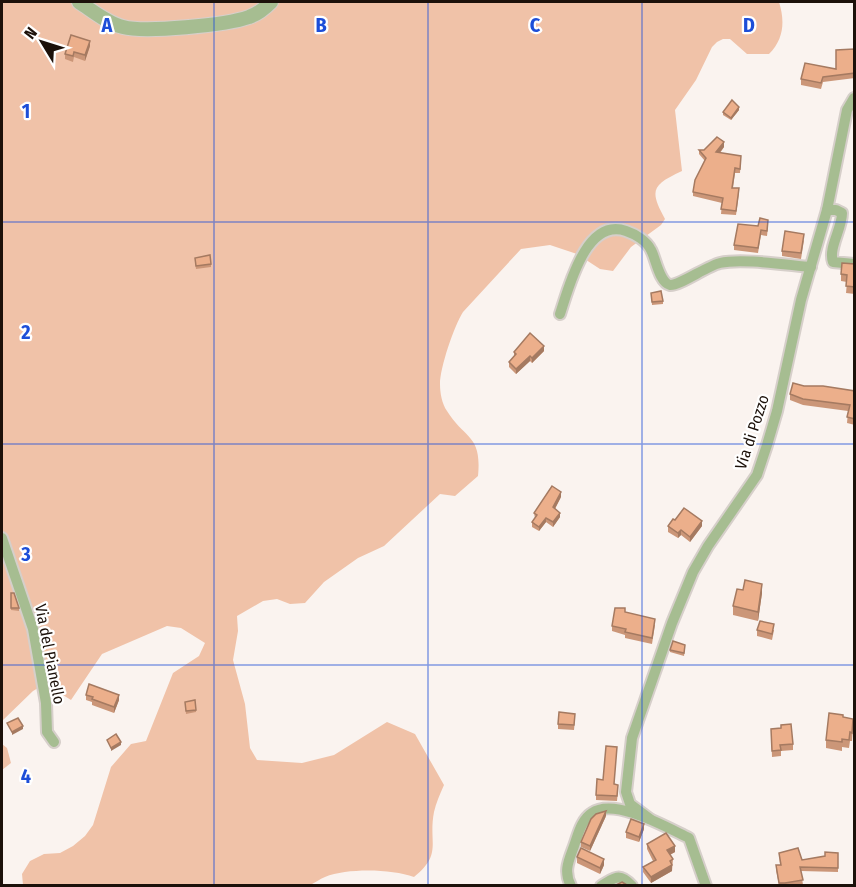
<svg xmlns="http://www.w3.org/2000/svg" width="856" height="887" font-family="'Fira Sans Condensed',sans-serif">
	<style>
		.green { fill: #f0c2a8 }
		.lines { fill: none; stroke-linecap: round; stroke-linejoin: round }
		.minor-casing { stroke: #d6cfca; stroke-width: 14 }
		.tertiary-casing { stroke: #d6cfca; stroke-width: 16 }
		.minor { stroke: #a6bd91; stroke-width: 10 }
		.tertiary { stroke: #a6bd91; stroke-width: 14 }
		.wall { fill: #cb9678 }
		.shaded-wall { fill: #a57a61 }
		.building { fill: #ecaf8b; stroke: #a57a61; stroke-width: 1.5 }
		.grid { fill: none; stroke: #1d4ed8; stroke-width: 1.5; stroke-opacity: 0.55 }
		.labels { text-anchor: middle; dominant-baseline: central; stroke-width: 4.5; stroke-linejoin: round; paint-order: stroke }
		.street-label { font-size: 16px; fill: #1c110a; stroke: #fff }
		.grid-label { font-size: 20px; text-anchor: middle; font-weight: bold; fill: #1d4ed8; stroke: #fff; stroke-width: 4.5; stroke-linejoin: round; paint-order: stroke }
	</style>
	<rect width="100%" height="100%" fill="#faf3ef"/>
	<!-- green -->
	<g class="green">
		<path d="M2,2H779C785,21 784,39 769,54H747L730,39H723L717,42L712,47L696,80L675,110L682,171C652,185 649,190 665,219L661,225L631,247L613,271L600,269L577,254L550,245L521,249L463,312C454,326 440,368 440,384C440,393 442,404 447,411C465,440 482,434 478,476L455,496L440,494L384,546L358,558L324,582L305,603L290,604L277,599L263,601L237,616L238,631L233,660L245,704L250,748L257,760L302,763L334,755L387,722L415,734L444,785C440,794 436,803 434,812C428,843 443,854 414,877C391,869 348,868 325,877C320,879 314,883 309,886L23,885L22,874L30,861L44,854L60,853L73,846L85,836L93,825L111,767L131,744L146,741L173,673L199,656L205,643L181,628L167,626L102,654L71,700L45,684L33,691L2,721Z"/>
		<polygon points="2,744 7,748 11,763 2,770"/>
	</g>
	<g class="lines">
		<!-- minor casing -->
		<g class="minor-casing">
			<g id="minor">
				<path d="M827,210H836L842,213C842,229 828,248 833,262L854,264"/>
				<path d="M560,314C569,287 586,217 626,231C635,234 647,241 651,250C656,259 659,282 670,285C679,286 707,266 720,263C741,258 787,265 811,267"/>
				<polyline points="2,538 33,629 46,703 47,732 54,742"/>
				<polyline points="650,819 630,804 626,792 632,738 672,623 693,572 708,546 757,475 767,445 777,411 801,300 827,210 847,110 854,98"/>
				<path d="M571,886C563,871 569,860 574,846C578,835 581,820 592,813C614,797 666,827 689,838L706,886"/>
				<path d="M601,886C615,878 619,872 632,886"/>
			</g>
		</g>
		<!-- tertiary casing -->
		<g class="tertiary-casing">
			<path id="tertiary" d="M79,2C93,11 107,23 123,27C145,33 227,25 249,17C258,14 265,8 271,2"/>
		</g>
		<!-- minor -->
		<use href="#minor" class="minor"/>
		<!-- tertiary -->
		<use href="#tertiary" class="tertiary"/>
	</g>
	<!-- wall -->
	<g class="wall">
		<polygon points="90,46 85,61 74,57 73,62 65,59 65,54"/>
		<polygon points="855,55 855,78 823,82 821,89 801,85 801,79 836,69"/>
		<polygon points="739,110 731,120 723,115 723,112"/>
		<polygon points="724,147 720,153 741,156 740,173 735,173 733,188 739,193 736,215 721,214 722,203 693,196 693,192 705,161 699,154 699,150 704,150"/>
		<polygon points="758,226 768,226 767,236 761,235 758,253 734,250 734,245"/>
		<polygon points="804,240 801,259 782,256 782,251"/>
		<polygon points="195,261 211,264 211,267 196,269"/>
		<polygon points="855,264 855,294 846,293 847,282 841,281 841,274"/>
		<polygon points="651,293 663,301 663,304 652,305"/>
		<polygon points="544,351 532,363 530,361 516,374 509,367 509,362 514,357 514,352"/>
		<polygon points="804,386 855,391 855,425 847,423 848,411 803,405 790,400 790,394"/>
		<polygon points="561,497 555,509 560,517 553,527 546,522 539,531 532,527 532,522 535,518 534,513"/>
		<polygon points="675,520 702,526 690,542 681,535 678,538 668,532 668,526"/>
		<polygon points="743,590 762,593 758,621 733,615 733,606"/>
		<polygon points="11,593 19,608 19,611 11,610"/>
		<polygon points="625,612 655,625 652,644 625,638 625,635 612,631 612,626"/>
		<polygon points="757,630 774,630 772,640 757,636"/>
		<polygon points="685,648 684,656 670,652 670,650"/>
		<polygon points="86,695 119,700 114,713 92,705 92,702 86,700"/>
		<polygon points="185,702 196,710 196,712 186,714"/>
		<polygon points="843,717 853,727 852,741 850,741 849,748 842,747 842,751 826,748 826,740"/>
		<polygon points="575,719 574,730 558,729 558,724"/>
		<polygon points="771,729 793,744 793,750 781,751 781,756 772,757"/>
		<polygon points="603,780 615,784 618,790 617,801 596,800 596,795"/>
		<polygon points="606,816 590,851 581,847 581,842"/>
		<polygon points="644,829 639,842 626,838 626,832"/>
		<polygon points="647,844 675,852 670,855 673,859 672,871 651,883 643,872 643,867 653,861 647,849"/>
		<polygon points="779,853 802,860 825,856 838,853 838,872 801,871 803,885 779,885 776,870 776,865 780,865"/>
		<polygon points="577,857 604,865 600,874 577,863"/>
	</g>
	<!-- shaded-wall -->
	<g class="shaded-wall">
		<polygon points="90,41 90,46 85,61 85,55"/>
		<polygon points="739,107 739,110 731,120 731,118"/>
		<polygon points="724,142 724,147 716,157 716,152"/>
		<polygon points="544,346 544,351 532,363 532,358"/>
		<polygon points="530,356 530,361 516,374 516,369"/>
		<polygon points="561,492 561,497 553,512 553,507"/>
		<polygon points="560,513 560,517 553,527 553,522"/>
		<polygon points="546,518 546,522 539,531 539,527"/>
		<polygon points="702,521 702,526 690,542 690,537"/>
		<polygon points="681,530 681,535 678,538 678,533"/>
		<polygon points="762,584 762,593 758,621 758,612"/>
		<polygon points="119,695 119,700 114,713 114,707"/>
		<polygon points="23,726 23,729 12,735 12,732"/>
		<polygon points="121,742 121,745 111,751 111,748"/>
		<polygon points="606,811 606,816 590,851 590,846"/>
		<polygon points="644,824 644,829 639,842 639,837"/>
		<polygon points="675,846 675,852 667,856 667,850"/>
		<polygon points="604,859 604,865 600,874 600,868"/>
		<polygon points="672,865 672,871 651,883 651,877"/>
	</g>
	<!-- building -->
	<g class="building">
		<polygon points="71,35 90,41 85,55 74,52 73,56 65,54"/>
		<polygon points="854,49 855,73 823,77 821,83 801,79 805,63 836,69 836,50"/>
		<polygon points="732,100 739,107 731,118 723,112"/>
		<polygon points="717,137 724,142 716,152 741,156 740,169 735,168 732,188 739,188 736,211 721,209 723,198 693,192 695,180 706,158 699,150 704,150"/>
		<polygon points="760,218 768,220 767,231 761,230 758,248 734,245 738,224 758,226"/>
		<polygon points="785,231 804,234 801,253 782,251"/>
		<polygon points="210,255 211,264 196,266 195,258"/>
		<polygon points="842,263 855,264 855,287 846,286 847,275 841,274"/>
		<polygon points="661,291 663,301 652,302 651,293"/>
		<polygon points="530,333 544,346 532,358 530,356 516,369 509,362 516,354 514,352"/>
		<polygon points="793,383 804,386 823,386 855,391 855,419 847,417 850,405 803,399 790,394"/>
		<polygon points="552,486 561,492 553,507 560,513 553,522 546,518 539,527 532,522 537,515 534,513"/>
		<polygon points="684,508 702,521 690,537 681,530 678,533 668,526 673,519 675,520"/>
		<polygon points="745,580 762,584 758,612 733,606 737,589 743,590"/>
		<polygon points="11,593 14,593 19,608 11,608"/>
		<polygon points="615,608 625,608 625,612 655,619 652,638 625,632 626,629 612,626"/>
		<polygon points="760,621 774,624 772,634 757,630"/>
		<polygon points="673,641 685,645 684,653 670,650"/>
		<polygon points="89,684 119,695 114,707 92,699 93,697 86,695"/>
		<polygon points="195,700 196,710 186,711 185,702"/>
		<polygon points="559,712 575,714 574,725 558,724"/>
		<polygon points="829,713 843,715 843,717 853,719 852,733 850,732 849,740 842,739 842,742 826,740"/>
		<polygon points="18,718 23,726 12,732 7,723"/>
		<polygon points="791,724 793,744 780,745 781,750 772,751 771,729 781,728 781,725"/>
		<polygon points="116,734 121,742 111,748 107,740"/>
		<polygon points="606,746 617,747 614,784 618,785 617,796 596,795 597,779 603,780"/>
		<polygon points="606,811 590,846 581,842 591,819 596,814"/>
		<polygon points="631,819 644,824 639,837 626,832"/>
		<polygon points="666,833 675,846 667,850 673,859 670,861 672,865 651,877 643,867 656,860 647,844"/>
		<polygon points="581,848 604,859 600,868 577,857"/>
		<polygon points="798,848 802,860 825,856 825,852 838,853 838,868 800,867 803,880 785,883 779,883 776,865 781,865 779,853"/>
		<polygon points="622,882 627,885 616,885"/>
	</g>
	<!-- grid -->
	<path class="grid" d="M214,2V886M428,2V886M642,2V886M2,222H854M2,444H854M2,665H854"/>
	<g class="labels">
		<!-- street labels -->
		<g class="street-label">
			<text transform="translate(752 432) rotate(-72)">Via di Pozzo</text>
			<text transform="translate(50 654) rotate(79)">Via del Pianello</text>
		</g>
	</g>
	<g class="grid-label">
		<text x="107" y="32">A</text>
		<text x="321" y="32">B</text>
		<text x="535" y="32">C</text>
		<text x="749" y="32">D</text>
		<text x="26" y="118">1</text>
		<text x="26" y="339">2</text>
		<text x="26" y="561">3</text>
		<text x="26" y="783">4</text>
	</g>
	<!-- border -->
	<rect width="856" height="887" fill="none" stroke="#1c110a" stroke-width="6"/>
	<!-- north arrow -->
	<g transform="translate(42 42) rotate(308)" stroke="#ffffff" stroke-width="4.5" paint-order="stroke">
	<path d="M0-4.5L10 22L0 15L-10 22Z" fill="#1c110a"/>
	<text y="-9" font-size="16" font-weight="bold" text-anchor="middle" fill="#1c110a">N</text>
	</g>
</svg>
